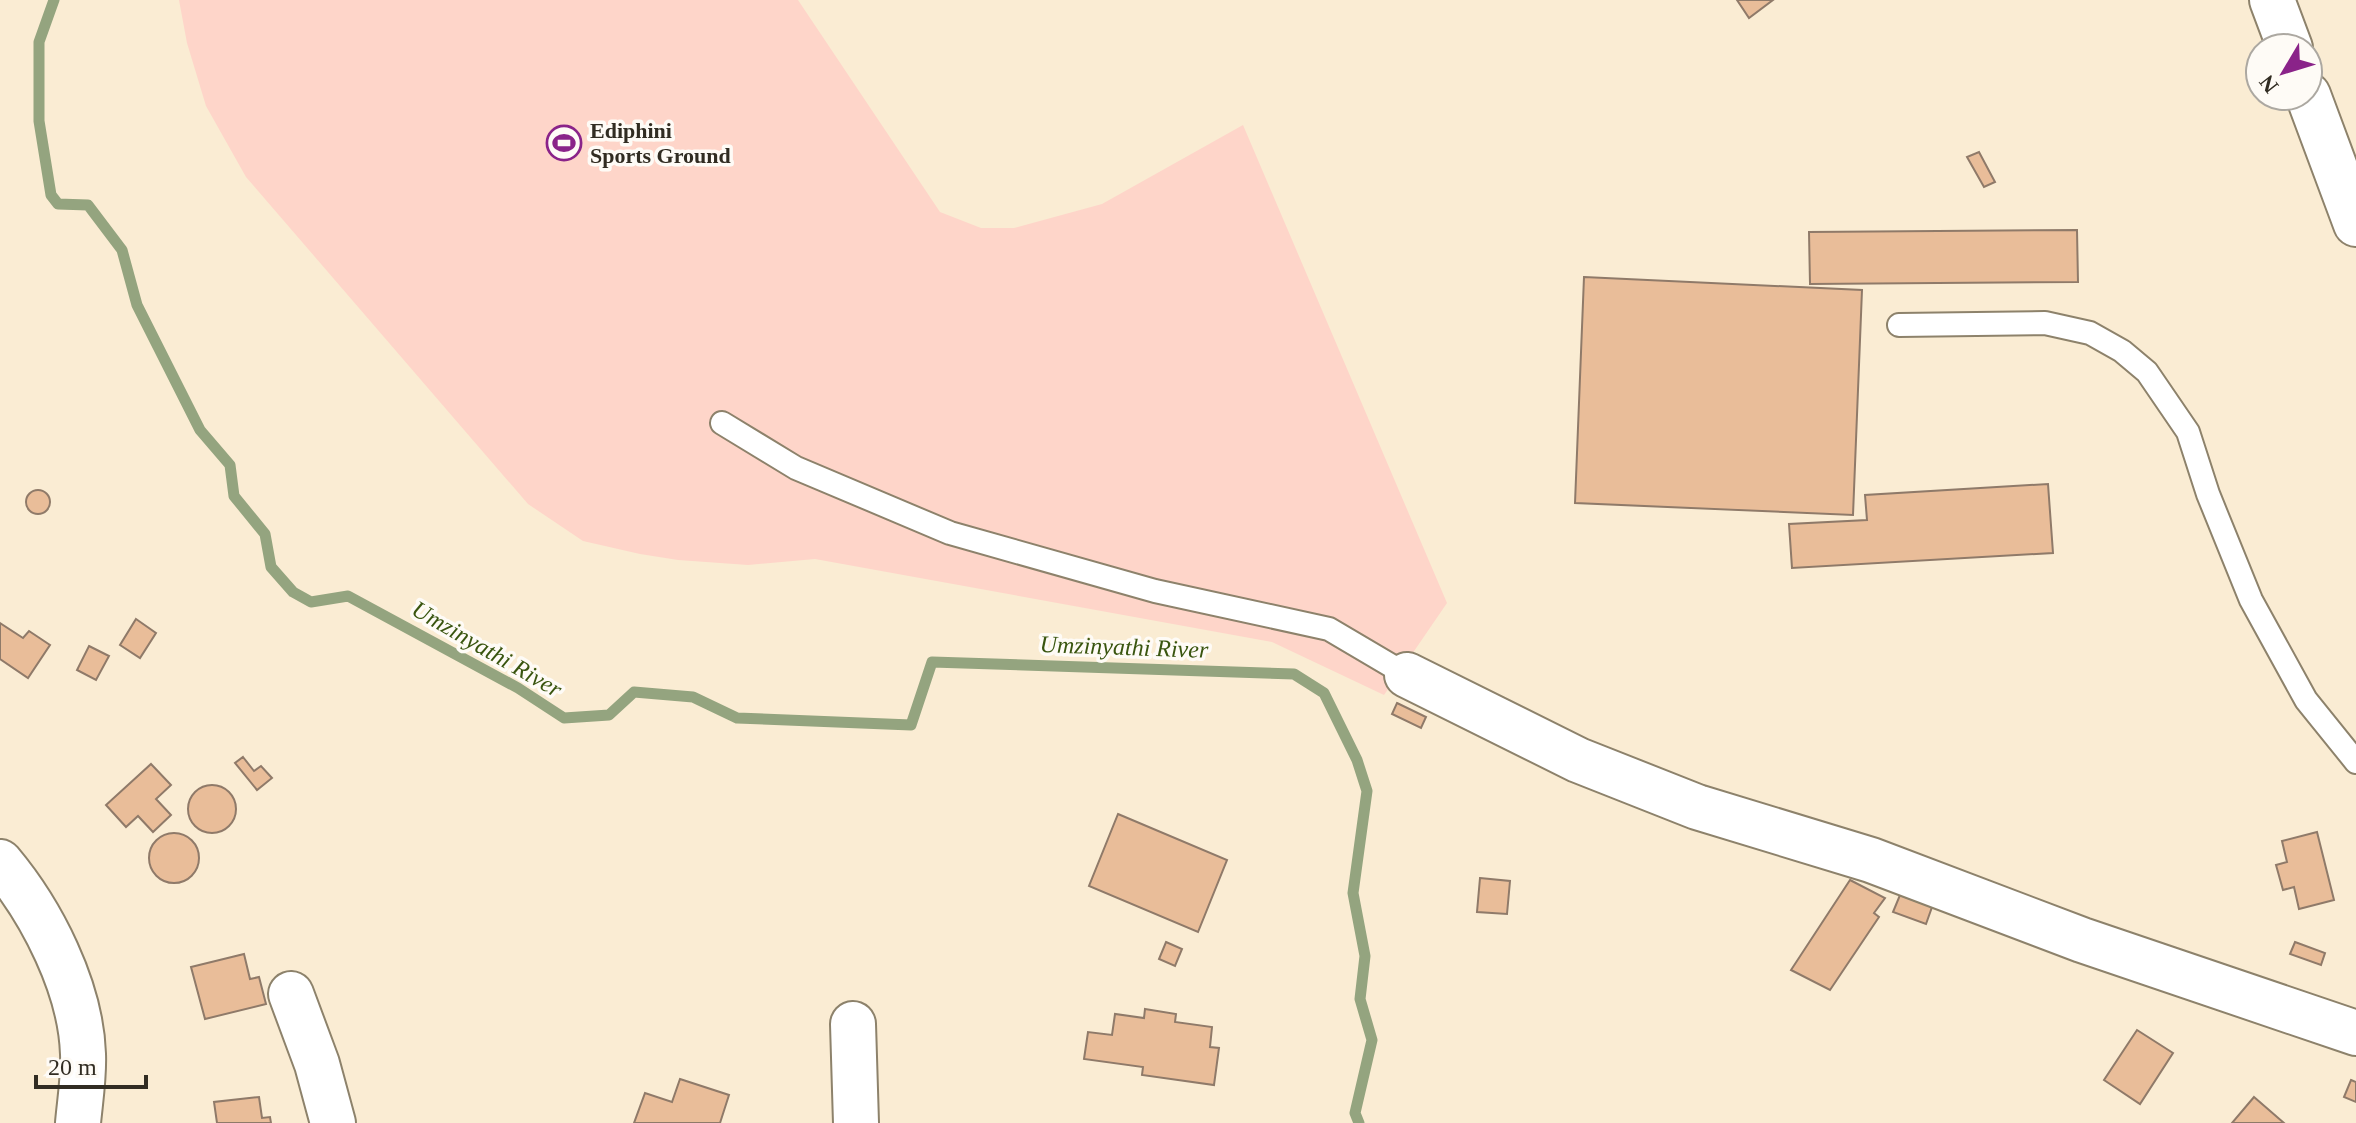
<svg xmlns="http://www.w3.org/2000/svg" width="2356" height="1123" font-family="'Times New Roman',serif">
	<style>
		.green { fill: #fed5c9 }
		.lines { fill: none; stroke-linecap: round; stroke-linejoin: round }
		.stream { stroke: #94a47f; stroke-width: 11 }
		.building { fill: #e9bd99; stroke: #8f7a69; stroke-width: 2 }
		.lane-casing { stroke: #8d826b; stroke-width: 26 }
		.street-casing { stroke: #8d826b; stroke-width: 48 }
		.secondary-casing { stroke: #8d826b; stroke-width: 48 }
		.lane { stroke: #fff; stroke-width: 22 }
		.street { stroke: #fff; stroke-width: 44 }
		.secondary { stroke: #fff; stroke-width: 44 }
		.labels { text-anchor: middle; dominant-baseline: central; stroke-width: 7; stroke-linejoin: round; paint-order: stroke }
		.poi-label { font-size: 22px; font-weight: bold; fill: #312c22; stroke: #fefbf6; text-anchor: start }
		.water-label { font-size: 24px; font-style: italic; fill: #39550f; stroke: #fefbf6 }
	</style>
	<rect width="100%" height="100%" fill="#faecd3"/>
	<!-- green -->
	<polygon class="green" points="179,0 798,0 940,212 981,228 1014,228 1102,204 1243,125 1447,603 1384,695 1272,642 815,559 748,565 678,560 640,554 583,541 528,504 246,177 206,106 187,43"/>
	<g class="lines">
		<!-- stream -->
		<polyline class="stream" points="54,0 39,42 39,121 51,195 58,204 88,205 122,250 137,305 200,430 230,465 234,496 265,534 271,567 293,592 311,602 348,596 518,688 564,718 609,715 634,692 693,697 737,718 911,725 932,662 1294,674 1324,693 1357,760 1367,791 1353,893 1365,956 1360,999 1372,1040 1355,1113 1359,1123"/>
	</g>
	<!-- building -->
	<g class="building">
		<polygon points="1737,0 1773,0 1749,18"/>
		<polygon points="1979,152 1995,182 1984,187 1967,157"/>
		<polygon points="2077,230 2078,282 1810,284 1809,232"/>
		<polygon points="1584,277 1862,290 1853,515 1575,503"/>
		<polygon points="2048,484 2053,553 1792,568 1789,524 1867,520 1865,495"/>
		<circle cx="38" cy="502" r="12"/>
		<polygon points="136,619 156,633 140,658 120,645"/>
		<polygon points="0,623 23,638 29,631 50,645 28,678 0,659"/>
		<polygon points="89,646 109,656 96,680 77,670"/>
		<polygon points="1397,703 1426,717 1421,728 1392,714"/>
		<polygon points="243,757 254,771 261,766 272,778 257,790 235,763"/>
		<polygon points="151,764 171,785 156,799 171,815 153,832 138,816 126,827 106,805"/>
		<circle cx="212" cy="809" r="24"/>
		<polygon points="1118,814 1227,860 1198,932 1089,886"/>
		<polygon points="2317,832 2334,900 2299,909 2294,887 2283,890 2276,865 2287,862 2282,841"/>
		<circle cx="174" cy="858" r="25"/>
		<polygon points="1480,878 1510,881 1507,914 1477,912"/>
		<polygon points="1850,880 1885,898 1874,913 1879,917 1830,990 1791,970"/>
		<polygon points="1900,895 1932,907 1926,924 1893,912"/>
		<polygon points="1166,942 1182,949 1175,966 1159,959"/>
		<polygon points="2295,942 2325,953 2321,965 2290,954"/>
		<polygon points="244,954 250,979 259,977 266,1004 205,1019 191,967"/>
		<polygon points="1145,1009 1176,1014 1175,1022 1212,1027 1210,1047 1219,1048 1214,1085 1142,1075 1143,1067 1084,1059 1088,1032 1112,1035 1115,1014 1144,1018"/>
		<polygon points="2137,1030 2173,1053 2140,1104 2104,1080"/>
		<polygon points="680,1079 729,1095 720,1123 634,1123 645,1093 672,1102"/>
		<polygon points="2351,1080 2356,1082 2356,1102 2344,1097"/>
		<polygon points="259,1097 262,1118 270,1117 271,1123 217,1123 214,1102"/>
		<polygon points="2254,1097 2284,1123 2232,1123"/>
	</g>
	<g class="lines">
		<!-- lane casing -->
		<g class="lane-casing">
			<g id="lane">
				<polyline points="1899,325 2045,323 2090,333 2122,351 2147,372 2188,432 2208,494 2251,600 2306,700 2356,762"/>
				<polyline points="722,423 796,468 950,533 1155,591 1329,629 1407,675"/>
			</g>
		</g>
		<!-- street casing -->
		<g class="street-casing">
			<g id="street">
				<polyline points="1407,675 1578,760 1697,807 1871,860 2082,940 2356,1033"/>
				<polyline points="291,994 317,1064 333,1123"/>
				<polyline points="853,1024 856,1123"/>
			</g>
		</g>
		<!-- secondary casing -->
		<g class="secondary-casing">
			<g id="secondary">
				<polyline points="2272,0 2290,48"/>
				<polyline points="2308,95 2356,224"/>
				<path d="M0,862C42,912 81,988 83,1054C84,1077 80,1101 78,1123"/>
			</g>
		</g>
		<!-- lane -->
		<use href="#lane" class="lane"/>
		<!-- street -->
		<use href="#street" class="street"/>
		<!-- secondary -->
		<use href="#secondary" class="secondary"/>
	</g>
	<!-- icons -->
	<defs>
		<g id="stadium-ring" transform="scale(1.8)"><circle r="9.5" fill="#fefbf6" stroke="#8a2389" stroke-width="1.5"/><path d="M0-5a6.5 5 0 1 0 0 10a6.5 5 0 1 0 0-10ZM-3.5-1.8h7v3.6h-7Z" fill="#8a2389"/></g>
	</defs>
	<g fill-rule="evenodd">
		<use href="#stadium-ring" x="564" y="143"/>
	</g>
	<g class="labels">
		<!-- poi labels -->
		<g class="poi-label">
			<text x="590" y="130">Ediphini<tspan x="590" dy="25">Sports Ground</tspan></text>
		</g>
		<!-- water labels -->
		<g class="water-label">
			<text transform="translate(1124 647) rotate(2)">Umzinyathi River</text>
			<text transform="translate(487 649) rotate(30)">Umzinyathi River</text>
		</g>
	</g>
	<!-- north arrow -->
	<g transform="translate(2284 72) rotate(232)"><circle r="38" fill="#fefbf6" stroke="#aca8a1" stroke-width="2"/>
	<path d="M0-6L14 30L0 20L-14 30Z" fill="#8a2389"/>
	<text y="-12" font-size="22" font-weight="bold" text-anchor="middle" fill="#312c22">N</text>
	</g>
	<!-- scale -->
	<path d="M36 1075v12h110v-12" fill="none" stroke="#312c22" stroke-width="4"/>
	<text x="48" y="1075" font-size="24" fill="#312c22" stroke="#fefbf6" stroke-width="6" paint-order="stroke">20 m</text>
</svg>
